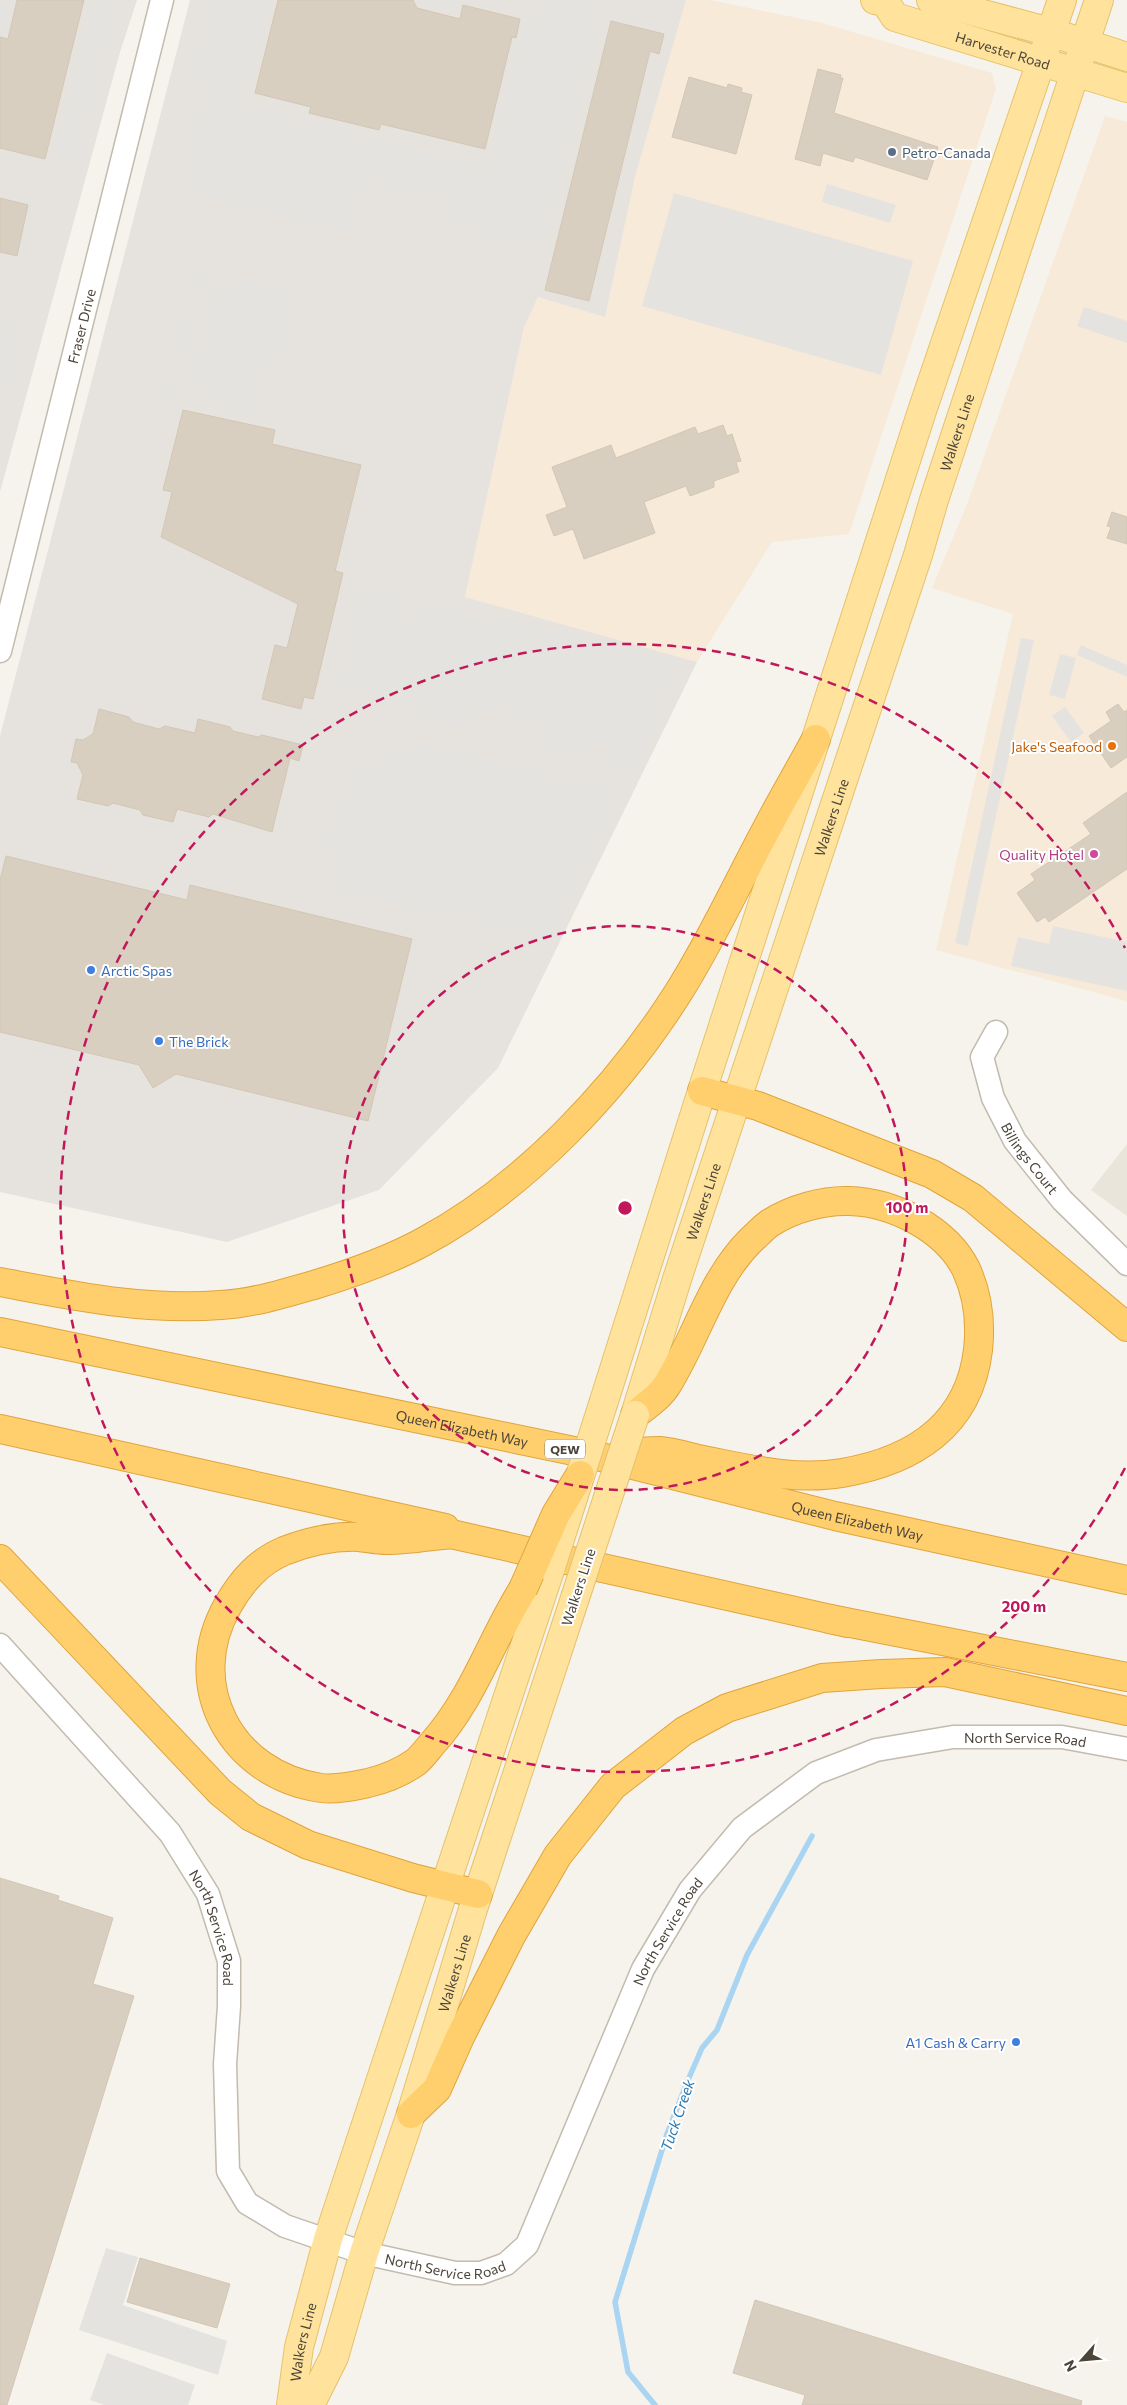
<svg xmlns="http://www.w3.org/2000/svg" width="1127" height="2405" font-family="Commissioner,sans-serif">
	<style>
		.residential { fill: #eae5da }
		.commercial { fill: #f7ead8 }
		.industrial { fill: #e6e2dd }
		.parking { fill: #e5e3e0 }
		.lines { fill: none; stroke-linecap: round; stroke-linejoin: round }
		.stream { stroke: #a9d4f2; stroke-width: 5.5 }
		.building { fill: #d8cfc1; stroke: #d3c7b4 }
		.minor-casing { stroke: #c2bbae; stroke-width: 25 }
		.major-casing { stroke: #e6c16a; stroke-width: 30 }
		.highway-casing { stroke: #e0a43c; stroke-width: 30 }
		.minor { stroke: #fff; stroke-width: 22 }
		.major { stroke: #ffe39c; stroke-width: 28 }
		.highway { stroke: #ffcf6e; stroke-width: 28 }
		.major-bridge-casing { stroke: #e6c16a; stroke-width: 30; stroke-linecap: butt }
		.highway-bridge-casing { stroke: #e0a43c; stroke-width: 30; stroke-linecap: butt }
		.major-bridge { stroke: #ffe39c; stroke-width: 28 }
		.highway-bridge { stroke: #ffcf6e; stroke-width: 28 }
		.ring { fill: none; stroke: #c2185b; stroke-width: 2.5; stroke-dasharray: 9 6 }
		.service-dot { fill: #5c6f8a; stroke: #fff; stroke-width: 2 }
		.food-dot { fill: #e8710a; stroke: #fff; stroke-width: 2 }
		.hotel-dot { fill: #d1479c; stroke: #fff; stroke-width: 2 }
		.shop-dot { fill: #3f7fe0; stroke: #fff; stroke-width: 2 }
		.labels { text-anchor: middle; dominant-baseline: central; stroke-width: 4; stroke-linejoin: round; paint-order: stroke }
		.shield { fill: #fff; stroke: #817c74; stroke-width: 1 }
		.shield-label { font-size: 12px; font-weight: bold; fill: #4b4439 }
		.street-label { font-size: 14px; fill: #4b4439; stroke: #fff }
		.service-label { font-size: 14px; fill: #4e5e75; stroke: #fff; text-anchor: start }
		.food-label { font-size: 14px; fill: #c56008; stroke: #fff; text-anchor: end }
		.hotel-label { font-size: 14px; fill: #b23c85; stroke: #fff; text-anchor: end }
		.shop-label { font-size: 14px; fill: #366cbe; stroke: #fff; text-anchor: start }
		.water-label { font-size: 15px; font-style: italic; fill: #2e7ab2; stroke: #fff }
		.centre { fill: #c2185b; stroke: #fff; stroke-width: 2.5 }
		.ring-label { font-size: 15px; text-anchor: middle; font-weight: bold; fill: #c2185b; stroke: #fff; stroke-width: 4; stroke-linejoin: round; paint-order: stroke }
	</style>
	<rect width="100%" height="100%" fill="#f6f3ec"/>
	<!-- residential -->
	<polygon class="residential" points="1127,1144 1127,1216 1091,1190"/>
	<!-- commercial -->
	<g class="commercial">
		<polygon points="686,0 710,0 822,23 992,73 996,89 849,534 772,542 697,662 465,597 524,327 538,297 605,316 635,177"/>
		<polygon points="1105,116 1127,122 1127,1001 936,950 1013,614 932,588 967,504"/>
	</g>
	<!-- industrial -->
	<g class="industrial">
		<polygon points="0,0 137,0 120,52 0,492"/>
		<polygon points="190,0 686,0 635,177 605,317 538,297 524,327 465,597 697,662 498,1068 379,1190 227,1242 0,1192 0,736"/>
	</g>
	<!-- parking -->
	<g class="parking">
		<polygon points="91,0 121,0 81,161 56,155"/>
		<polygon points="207,0 273,0 247,105 487,167 525,19 538,23 544,0 590,0 605,4 542,252 438,224 443,202 366,183 353,235 180,191 205,79 189,76"/>
		<polygon points="425,0 458,0 455,11 424,4"/>
		<polygon points="0,3 10,5 2,35 0,34"/>
		<polygon points="827,184 896,205 890,223 822,202"/>
		<polygon points="674,193 913,261 881,375 642,306"/>
		<polygon points="190,271 206,274 176,407 160,404"/>
		<polygon points="231,276 298,293 278,372 265,369 253,416 209,405 211,397 186,391 215,277 230,281"/>
		<polygon points="1084,307 1127,321 1127,343 1077,326"/>
		<polygon points="0,321 26,327 0,432"/>
		<polygon points="358,586 408,596 399,618 412,621 418,602 678,659 664,704 633,772 600,763 609,746 595,742 581,762 535,748 541,728 512,721 514,711 496,708 492,714 478,708 466,731 336,686"/>
		<polygon points="1021,638 1034,640 968,946 955,943"/>
		<polygon points="1081,645 1127,665 1127,677 1077,655"/>
		<polygon points="1060,654 1076,658 1065,699 1049,695"/>
		<polygon points="1065,707 1084,733 1071,742 1052,716"/>
		<polygon points="414,741 622,790 550,941 320,886 334,857 314,852 357,759 376,764 385,745 409,753"/>
		<polygon points="1053,926 1127,942 1127,991 1011,966 1018,937 1049,944"/>
		<polygon points="106,2248 138,2257 123,2305 227,2341 218,2375 79,2330"/>
		<polygon points="107,2353 195,2385 188,2405 104,2405 90,2400"/>
	</g>
	<g class="lines">
		<!-- stream -->
		<polyline class="stream" points="655,2405 628,2372 615,2302 667,2134 688,2080 702,2048 717,2030 747,1955 812,1836"/>
	</g>
	<!-- building -->
	<g class="building">
		<polygon points="17,0 84,0 45,159 0,148 0,37 8,39"/>
		<polygon points="278,0 413,0 417,8 460,19 463,5 520,19 516,38 512,37 485,149 381,124 379,130 309,113 311,107 255,93"/>
		<polygon points="611,21 664,34 659,54 650,51 589,301 545,290"/>
		<polygon points="818,69 841,75 840,78 843,78 834,113 938,147 927,180 855,157 853,162 823,153 820,166 795,159"/>
		<polygon points="689,77 727,88 728,84 742,88 741,92 752,95 736,154 672,137"/>
		<polygon points="0,198 28,205 17,256 0,252"/>
		<polygon points="183,410 275,430 272,444 361,465 335,571 343,573 313,699 304,697 301,709 262,699 275,645 287,648 298,604 161,537 172,492 163,490"/>
		<polygon points="723,425 727,436 732,434 741,461 736,462 739,472 714,481 714,487 690,496 686,486 644,502 655,533 584,559 573,529 554,536 546,515 567,507 552,467 611,445 616,458 695,427 698,434"/>
		<polygon points="1112,512 1127,517 1127,544 1107,538 1111,527 1107,526"/>
		<polygon points="1118,704 1124,712 1127,710 1127,757 1111,768 1089,736 1111,721 1106,712"/>
		<polygon points="99,709 129,717 133,722 159,729 165,726 195,733 198,719 230,727 233,731 258,737 262,735 303,745 299,761 290,758 272,832 213,814 209,817 177,809 173,822 143,815 140,810 113,803 108,806 77,799 83,775 77,763 71,762 76,739 83,740 93,734"/>
		<polygon points="1127,792 1127,869 1049,922 1045,917 1037,922 1017,893 1035,880 1031,874 1091,834 1083,823"/>
		<polygon points="6,856 187,900 190,885 412,939 368,1121 176,1074 153,1088 139,1065 0,1032 0,880"/>
		<polygon points="0,1878 59,1896 58,1900 113,1918 93,1984 134,1996 7,2405 0,2405"/>
		<polygon points="140,2258 230,2284 217,2328 127,2302"/>
		<polygon points="755,2300 1082,2401 1081,2405 802,2405 805,2395 733,2373"/>
	</g>
	<g class="lines">
		<!-- minor casing -->
		<g class="minor-casing">
			<g id="minor">
				<path id="s1" d="M0,651L162,0"/>
				<path id="s2" d="M996,1032L982,1057L993,1098L1015,1141L1062,1200L1127,1264"/>
				<path id="s3" d="M0,1645L170,1833L208,1894L229,1961V2006L225,2064L228,2171L247,2203L285,2226L364,2253L455,2273H481L506,2264L527,2245L643,1969L690,1890L742,1828L816,1773L876,1750L953,1737H1062L1127,1749"/>
			</g>
		</g>
		<!-- major casing -->
		<g class="major-casing">
			<g id="major">
				<path id="s4" d="M875,0L885,2L895,17L1127,88"/>
				<polyline points="931,0 1050,32 1127,57"/>
				<polyline points="604,1401 702,1091 922,411 1062,0"/>
				<path id="s5" d="M635,1415L678,1276L918,555L934,500L1099,0"/>
				<path id="s6" d="M291,2405L299,2347L328,2239L551,1567"/>
				<path id="s7" d="M310,2405L334,2357L364,2253L411,2114L473,1909L575,1598"/>
			</g>
		</g>
		<!-- highway casing -->
		<g class="highway-casing">
			<g id="highway">
				<polyline points="702,1091 758,1106 932,1174 973,1198 1127,1327"/>
				<path d="M0,1282C75,1296 145,1311 221,1305C254,1303 286,1293 317,1284C353,1273 390,1260 423,1242C524,1188 617,1089 678,993C711,941 737,884 766,830C782,799 800,769 816,739"/>
				<path id="s8" d="M0,1332L593,1455L835,1516L1127,1580"/>
				<polyline points="0,1429 445,1528"/>
				<path d="M621,1453C634,1453 647,1451 660,1451C674,1452 689,1457 703,1460C749,1469 795,1481 842,1473C913,1461 969,1426 978,1350C981,1323 978,1295 966,1269C946,1229 893,1202 849,1201C823,1200 792,1209 770,1223C764,1227 758,1234 752,1239C711,1279 697,1337 667,1385C660,1397 645,1406 635,1415"/>
				<polyline points="0,1559 220,1792 251,1817 308,1845 413,1878 478,1894"/>
				<path d="M523,1589C491,1640 473,1699 432,1744C427,1750 422,1757 416,1762C402,1772 385,1779 368,1783C354,1786 336,1790 321,1788C231,1775 182,1685 228,1605C242,1581 258,1562 284,1551C307,1542 335,1536 359,1537C368,1538 377,1540 387,1540C408,1540 430,1536 451,1534L848,1623"/>
				<polyline points="830,1619 1127,1677"/>
				<polyline points="411,2114 437,2089 460,2037 511,1936 558,1855 613,1786 684,1731 727,1708 822,1678 881,1674 945,1672 1127,1711"/>
			</g>
		</g>
		<!-- minor -->
		<use href="#minor" class="minor"/>
		<!-- major -->
		<use href="#major" class="major"/>
		<!-- highway -->
		<use href="#highway" class="highway"/>
		<!-- major-bridge casing -->
		<g class="major-bridge-casing">
			<g id="major-bridge">
				<polyline points="551,1567 604,1401"/>
				<polyline points="575,1598 635,1415"/>
			</g>
		</g>
		<!-- highway-bridge casing -->
		<g class="highway-bridge-casing">
			<polyline id="highway-bridge" points="523,1589 556,1514 580,1475"/>
		</g>
		<!-- major-bridge -->
		<use href="#major-bridge" class="major-bridge"/>
		<!-- highway-bridge -->
		<use href="#highway-bridge" class="highway-bridge"/>
	</g>
	<!-- distance rings -->
	<g class="ring">
		<circle cx="625" cy="1208" r="282"/>
		<path d="M1125 1468A564 564 0 1 1 1125 948"/>
	</g>
	<!-- markers -->
	<circle class="service-dot" cx="892" cy="152" r="5"/>
	<circle class="food-dot" cx="1112" cy="746" r="5"/>
	<circle class="hotel-dot" cx="1094" cy="854" r="5"/>
	<g class="shop-dot">
		<circle cx="91" cy="970" r="5"/>
		<circle cx="159" cy="1041" r="5"/>
		<circle cx="1016" cy="2042" r="5"/>
	</g>
	<g class="labels">
		<!-- shield labels -->
		<rect class="shield" x="545" y="1439.5" width="40" height="19" rx="4"/>
		<g class="shield-label">
			<text x="565" y="1449">QEW</text>
		</g>
		<!-- street labels -->
		<g class="street-label">
			<text stroke="none"><textPath href="#s4" startOffset="141">Harvester Road</textPath></text>
			<text stroke="none"><textPath href="#s1" startOffset="335">Fraser Drive</textPath></text>
			<text stroke="none"><textPath href="#s5" startOffset="1034">Walkers Line</textPath></text>
			<text stroke="none"><textPath href="#s5" startOffset="629">Walkers Line</textPath></text>
			<text stroke="none"><textPath href="#s2" startOffset="142">Billings Court</textPath></text>
			<text stroke="none"><textPath href="#s5" startOffset="224">Walkers Line</textPath></text>
			<text stroke="none"><textPath href="#s8" startOffset="472">Queen Elizabeth Way</textPath></text>
			<text stroke="none"><textPath href="#s8" startOffset="878">Queen Elizabeth Way</textPath></text>
			<text transform="translate(578 1587) rotate(-72)">Walkers Line</text>
			<text stroke="none"><textPath href="#s3" startOffset="1724">North Service Road</textPath></text>
			<text stroke="none"><textPath href="#s3" startOffset="359">North Service Road</textPath></text>
			<text stroke="none"><textPath href="#s3" startOffset="1289">North Service Road</textPath></text>
			<text stroke="none"><textPath href="#s7" startOffset="456">Walkers Line</textPath></text>
			<text stroke="none"><textPath href="#s3" startOffset="854">North Service Road</textPath></text>
			<text stroke="none"><textPath href="#s6" startOffset="64">Walkers Line</textPath></text>
		</g>
		<!-- service labels -->
		<g class="service-label">
			<text x="902" y="152">Petro-Canada</text>
		</g>
		<!-- food labels -->
		<g class="food-label">
			<text x="1102" y="746">Jake's Seafood</text>
		</g>
		<!-- hotel labels -->
		<g class="hotel-label">
			<text x="1084" y="854">Quality Hotel</text>
		</g>
		<!-- shop labels -->
		<g class="shop-label">
			<text x="101" y="970">Arctic Spas</text>
			<text x="169" y="1041">The Brick</text>
			<text x="1006" y="2042" text-anchor="end">A1 Cash &amp; Carry</text>
		</g>
		<!-- water labels -->
		<g class="water-label">
			<text transform="translate(677 2115) rotate(-71)">Tuck Creek</text>
		</g>
	</g>
	<circle cx="625" cy="1208" r="8" class="centre"/>
	<g class="ring-label">
		<text x="907" y="1213">100 m</text>
		<text x="1024" y="1612">200 m</text>
	</g>
	<!-- north arrow -->
	<g transform="translate(1082 2360) rotate(243)" stroke="#ffffff" stroke-width="4" paint-order="stroke">
	<path d="M0-4L9 19L0 12L-9 19Z" fill="#4b4439"/>
	<text y="-8" font-size="14" font-weight="bold" text-anchor="middle" fill="#4b4439">N</text>
	</g>
</svg>
